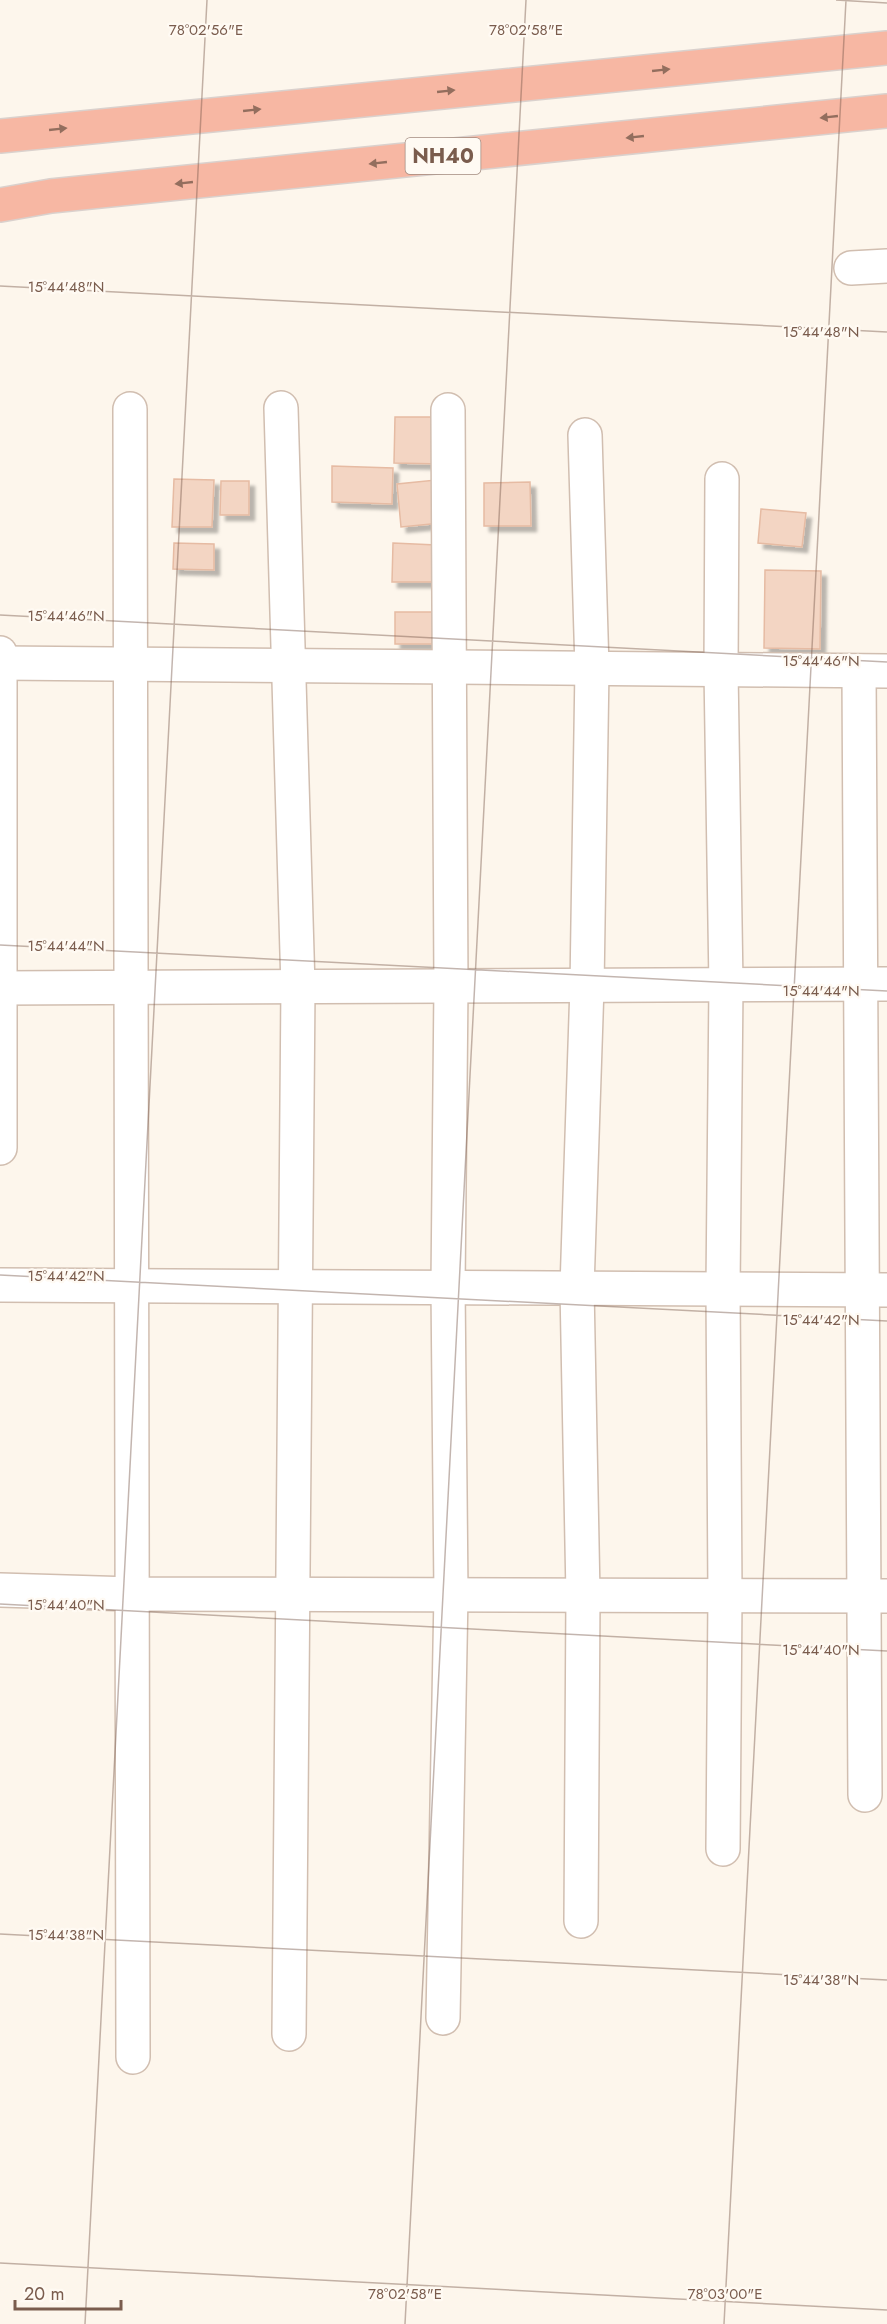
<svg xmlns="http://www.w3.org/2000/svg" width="887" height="2324" font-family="Jost,sans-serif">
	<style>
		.building { fill: #f3d5c3; stroke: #e6bba3; stroke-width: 1.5; filter: url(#shadow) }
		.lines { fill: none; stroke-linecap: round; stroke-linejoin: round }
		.minor-casing { stroke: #d1beb0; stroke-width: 36 }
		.highway-casing { stroke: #dad1cd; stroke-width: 36 }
		.minor { stroke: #fff; stroke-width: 33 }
		.highway { stroke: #f7b7a3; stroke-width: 33 }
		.oneway { fill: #936e5e }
		.ticks { fill: none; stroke: #7a5c4d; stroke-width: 1.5; stroke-opacity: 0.45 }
		.labels { text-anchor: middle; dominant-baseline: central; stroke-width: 4.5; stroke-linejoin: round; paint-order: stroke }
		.shield { fill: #fffaf3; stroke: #a28b7f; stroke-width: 1.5 }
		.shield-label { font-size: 21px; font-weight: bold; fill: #7a5c4d }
		.ticks-label { font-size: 15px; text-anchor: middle; fill: #7a5c4d; stroke: #fffaf3; stroke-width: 4.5; stroke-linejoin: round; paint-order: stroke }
	</style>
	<defs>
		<filter id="shadow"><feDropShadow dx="5.5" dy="5.5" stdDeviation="1.5" flood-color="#0004"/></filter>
	</defs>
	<rect width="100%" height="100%" fill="#fdf6ec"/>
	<!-- building -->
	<g class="building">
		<polygon points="395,417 442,417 442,464 394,463"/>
		<polygon points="332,466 393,468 392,504 332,502"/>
		<polygon points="174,479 214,480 212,527 172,527"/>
		<polygon points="436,480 441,523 401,527 397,484"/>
		<polygon points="221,481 249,481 249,515 220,515"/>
		<polygon points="530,482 531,526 484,526 484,483"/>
		<polygon points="761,509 806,513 802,547 758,543"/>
		<polygon points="174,543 214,544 214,570 173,569"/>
		<polygon points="393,543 436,545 435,582 392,582"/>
		<polygon points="765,570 821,571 820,649 764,648"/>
		<rect x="395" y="612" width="37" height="32"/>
	</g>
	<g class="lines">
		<!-- minor casing -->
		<g class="minor-casing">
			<g id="minor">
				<polyline points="851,268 887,266"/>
				<polyline points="281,408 298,987 289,2034"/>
				<polyline points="130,409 133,2057"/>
				<polyline points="722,479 721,670 726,985 723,1289 725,1595 723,1849"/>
				<polyline points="0,653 0,1148"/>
				<polyline points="0,663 887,671"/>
				<polyline points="859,671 865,1795"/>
				<polyline points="0,988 887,984"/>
				<polyline points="0,1285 887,1290"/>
				<polyline points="0,1590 132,1594 886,1596"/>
				<polyline points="581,1921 583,1595 577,1288 587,986 592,668 585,435"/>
				<polyline points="443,2018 451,1594 448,1287 451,986 448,410"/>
			</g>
		</g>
		<!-- highway casing -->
		<g class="highway-casing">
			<g id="highway">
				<polyline points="0,136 887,48"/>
				<polyline points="0,205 51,196 887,111"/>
			</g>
		</g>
		<!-- minor -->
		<use href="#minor" class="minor"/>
		<!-- highway -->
		<use href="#highway" class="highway"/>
	</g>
	<!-- one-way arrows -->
	<defs><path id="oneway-solid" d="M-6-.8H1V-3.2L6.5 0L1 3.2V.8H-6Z" transform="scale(1.5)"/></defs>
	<g class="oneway">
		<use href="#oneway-solid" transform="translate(661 70) rotate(-6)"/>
		<use href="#oneway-solid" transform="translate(446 91) rotate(-6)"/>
		<use href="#oneway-solid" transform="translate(252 110) rotate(-6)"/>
		<use href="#oneway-solid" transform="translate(829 117) rotate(174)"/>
		<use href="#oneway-solid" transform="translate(58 129) rotate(-6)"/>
		<use href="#oneway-solid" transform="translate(635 137) rotate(174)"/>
		<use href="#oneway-solid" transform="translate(378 163) rotate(174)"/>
		<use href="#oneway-solid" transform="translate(184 183) rotate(174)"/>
	</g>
	<!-- ticks -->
	<path class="ticks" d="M836,0L887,3M0,286L887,332M0,615L887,662M0,945L887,991M0,1275L887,1321M0,1604L887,1651M0,1934L887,1980M0,2263L887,2310M85,2324L207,0M405,2324L526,0M724,2324L846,0"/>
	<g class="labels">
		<!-- shield labels -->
		<rect class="shield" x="405.5" y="138" width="75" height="36" rx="4.5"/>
		<g class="shield-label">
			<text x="443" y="156">NH40</text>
		</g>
	</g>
	<g class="ticks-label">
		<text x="206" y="35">78°02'56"E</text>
		<text x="526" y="35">78°02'58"E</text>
		<text x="66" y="292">15°44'48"N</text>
		<text x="821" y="337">15°44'48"N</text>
		<text x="66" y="621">15°44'46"N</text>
		<text x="821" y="666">15°44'46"N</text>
		<text x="66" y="951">15°44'44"N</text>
		<text x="821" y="996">15°44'44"N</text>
		<text x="66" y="1281">15°44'42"N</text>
		<text x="821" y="1325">15°44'42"N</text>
		<text x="66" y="1610">15°44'40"N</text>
		<text x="821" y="1655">15°44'40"N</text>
		<text x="66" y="1940">15°44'38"N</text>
		<text x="821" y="1985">15°44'38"N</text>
		<text x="405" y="2299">78°02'58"E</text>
		<text x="725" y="2299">78°03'00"E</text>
	</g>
	<!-- scale -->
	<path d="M15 2300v9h106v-9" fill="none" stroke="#7a5c4d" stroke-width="3"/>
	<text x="24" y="2300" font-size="18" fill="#7a5c4d" stroke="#fffaf3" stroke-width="4.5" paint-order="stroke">20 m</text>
</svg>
